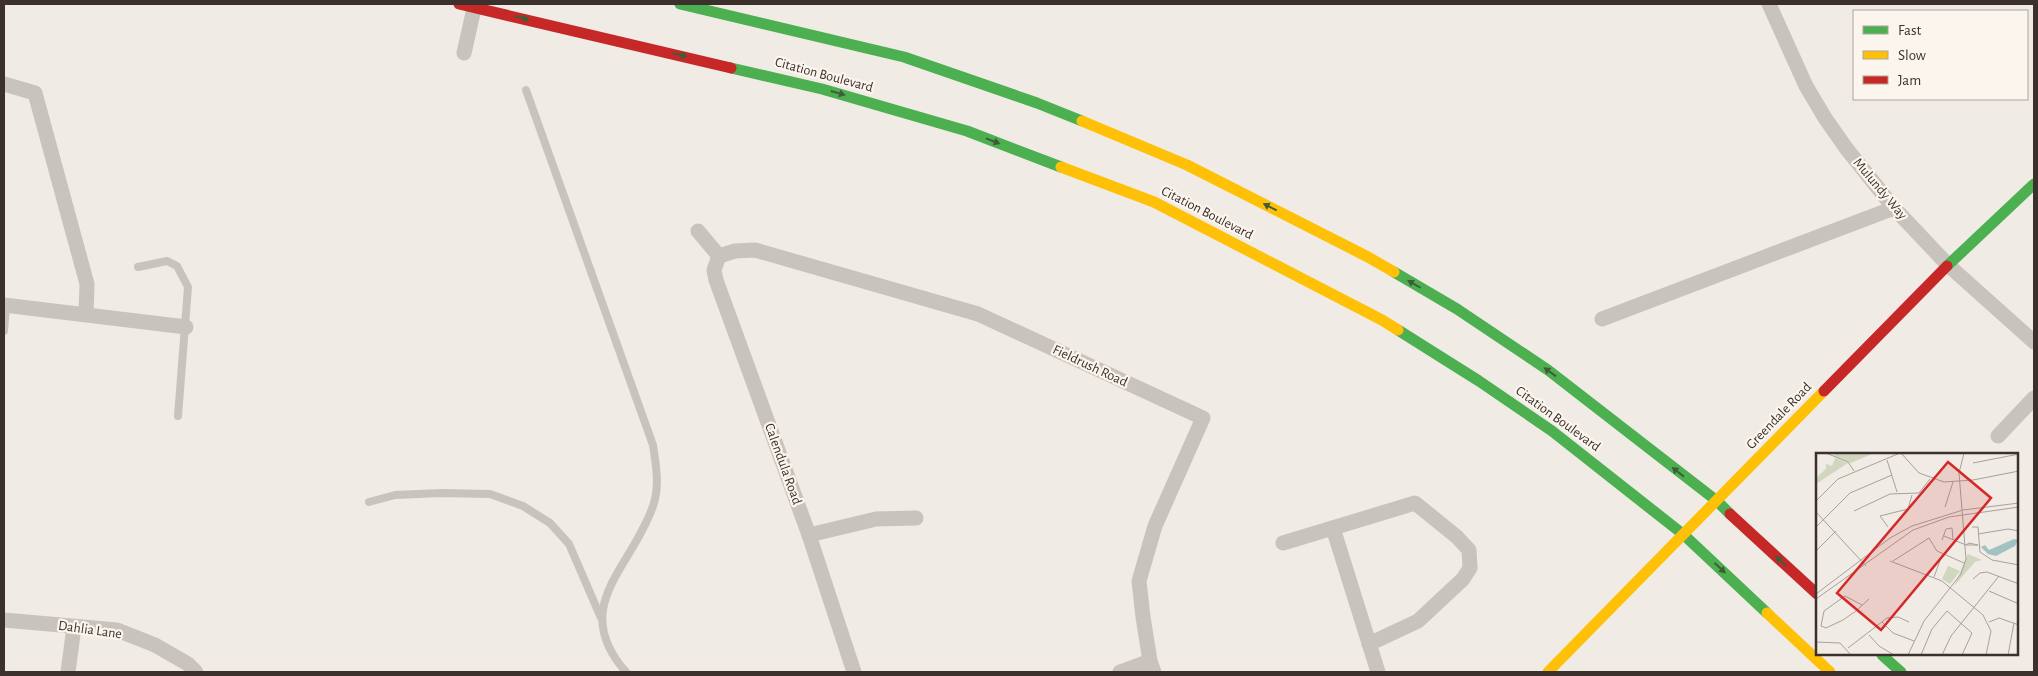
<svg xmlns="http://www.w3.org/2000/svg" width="2038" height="676" font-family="'Alegreya Sans',sans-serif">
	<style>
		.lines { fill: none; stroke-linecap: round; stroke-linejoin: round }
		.lane { stroke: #c9c3be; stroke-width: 8 }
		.street { stroke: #c9c3be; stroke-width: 15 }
		.fast { stroke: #4caf50; stroke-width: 11 }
		.slow { stroke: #ffc107; stroke-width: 11 }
		.jam { stroke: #c62828; stroke-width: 11 }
		.oneway { fill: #415c38 }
		.labels { text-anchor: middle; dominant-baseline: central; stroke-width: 4.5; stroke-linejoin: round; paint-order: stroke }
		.street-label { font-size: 14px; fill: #3b302b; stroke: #fbf5ee }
		.inset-road { fill: none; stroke: #a8a09b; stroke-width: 1 }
		.view { fill: #d62828; fill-opacity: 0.15; stroke: #d62828; stroke-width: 2.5 }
		.inset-edge { fill: none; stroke: #3b302b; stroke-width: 2.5 }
	</style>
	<rect width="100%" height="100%" fill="#f0ebe5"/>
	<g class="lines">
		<!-- lane -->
		<g class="lane">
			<path d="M526,90L653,445C656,465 660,486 653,506C632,568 568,606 626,672"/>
			<polyline points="138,267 167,261 177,266 188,287 178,416"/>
			<polyline points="4,331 6,305"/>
			<polyline points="369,502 395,495 442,493 490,494 523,506 550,523 569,544 601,618"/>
		</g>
		<!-- street -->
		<g class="street">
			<polyline points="1769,4 1806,86 1825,118 1846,148 1894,208 1948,265 2034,342"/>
			<polyline points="464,53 475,4"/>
			<polyline points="4,84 35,93 87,284 86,314"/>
			<polyline points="698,231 719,256"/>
			<polyline points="719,256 735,251 755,250 978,314 1203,418 1155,526 1139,581 1143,617 1150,661 1154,672"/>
			<polyline points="719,256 714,270 716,280 809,535 854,672"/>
			<polyline points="4,305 186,327"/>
			<polyline points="1602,319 1894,208"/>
			<polyline points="1998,436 2034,398"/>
			<polyline points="1333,528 1378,672"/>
			<polyline points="809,535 876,519 916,518"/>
			<polyline points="1283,543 1415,503 1457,537 1469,550 1470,568 1463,579 1418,621 1369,644"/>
			<polyline points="4,620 117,630 155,645 188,664 196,672"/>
			<polyline points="68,672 74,627"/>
			<polyline points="1120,672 1150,661"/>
		</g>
		<!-- fast -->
		<g class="fast">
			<polyline points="680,4 904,57 1037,103 1082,121"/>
			<polyline points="731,68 822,89 967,131 1061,167"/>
			<polyline points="1947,266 2034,184"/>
			<polyline points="1394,272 1457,309 1548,370 1717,501 1730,514"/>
			<polyline points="1398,330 1479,381 1552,431 1684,535 1767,613"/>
			<polyline points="1882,655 1901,672"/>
		</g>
		<!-- slow -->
		<g class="slow">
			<polyline points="1082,121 1187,165 1368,257 1394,272"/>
			<polyline points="1061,167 1154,202 1382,320 1398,330"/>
			<polyline points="1767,613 1830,672"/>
			<polyline points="1548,672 1824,391"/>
		</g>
		<!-- jam -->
		<g class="jam">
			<polyline points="459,4 731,68"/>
			<polyline points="1824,391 1947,266"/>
			<polyline points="1730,514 1817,594"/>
		</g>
	</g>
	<!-- one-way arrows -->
	<defs><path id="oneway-solid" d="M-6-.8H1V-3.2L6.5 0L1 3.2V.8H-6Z" transform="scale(1.25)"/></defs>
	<g class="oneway">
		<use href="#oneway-solid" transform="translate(522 18) rotate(13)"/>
		<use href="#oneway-solid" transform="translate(680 55) rotate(13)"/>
		<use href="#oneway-solid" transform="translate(838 93) rotate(16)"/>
		<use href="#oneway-solid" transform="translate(993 141) rotate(21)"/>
		<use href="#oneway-solid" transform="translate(1270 207) rotate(-153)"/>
		<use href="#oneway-solid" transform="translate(1414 284) rotate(-150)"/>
		<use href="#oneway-solid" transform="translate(1550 372) rotate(-144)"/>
		<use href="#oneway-solid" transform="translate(1678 472) rotate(-142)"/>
		<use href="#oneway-solid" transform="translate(1781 561) rotate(-137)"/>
		<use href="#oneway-solid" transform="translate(1720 568) rotate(43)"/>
	</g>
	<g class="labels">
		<!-- street labels -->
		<g class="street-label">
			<text transform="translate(824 75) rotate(15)">Citation Boulevard</text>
			<text transform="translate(1880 189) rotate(50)">Mulundy Way</text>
			<text transform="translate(1207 213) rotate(27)">Citation Boulevard</text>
			<text transform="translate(1090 366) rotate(25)">Fieldrush Road</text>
			<text transform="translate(1779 416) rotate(-46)">Greendale Road</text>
			<text transform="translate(1558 419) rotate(36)">Citation Boulevard</text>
			<text transform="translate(783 464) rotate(70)">Calendula Road</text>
			<text transform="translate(90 630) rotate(8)">Dahlia Lane</text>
		</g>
	</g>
	<!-- overview -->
	<g transform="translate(1816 453)">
		<rect width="202" height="202" fill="#f0ebe5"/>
		<path d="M19,0H58L35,10L18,3ZM19,5L32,10L0,31V25L10,16V11L16,13ZM152,101L166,107L159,109L138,133ZM132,113L144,118L134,131L126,126Z" fill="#d1d6bf"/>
		<path d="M198,86L202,87L199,93L180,103L172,101L165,94L169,92L173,97Z" fill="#a1c2c1"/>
		<path class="inset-road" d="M10,0L32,9L38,18M85,0L103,20L128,29L157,27L203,18M71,7L81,39M157,10L203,1M0,48L22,26L84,0M129,54L137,29M38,58L74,41L103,40L114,26M0,59L50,113M0,74L34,40L76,22M72,74L64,63L92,56L96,42M156,74H162L164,99L176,107L203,112M162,81L192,76L203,78M128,83L150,92H162L153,90L150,92M126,87L130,76L136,75L137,87M0,98L20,78M74,108L126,128L167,162L175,178L170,202M77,108L113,85L121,98L148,110M118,124L126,102M157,126L164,120L171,119L203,131M173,138L203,151M0,141L74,85L96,73L147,57L203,50M0,146L97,77L133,64L203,54M46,152L29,143L8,158L5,173L10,175L27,167L40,158L53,146M66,169L77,180L98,188M173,169L183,165L203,172M53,182L63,193L78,202M0,189L24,190L35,202M32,195L71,165L82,164L93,169M92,202L108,168L145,121L150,106L143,20L148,0M105,202L116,176L131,158L156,180L146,202M126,202L135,183L183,123M192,202L198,170"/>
		<path class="view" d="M132,9L175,45L65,177L21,140Z"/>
		<rect width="202" height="202" class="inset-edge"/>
	</g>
	<!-- border -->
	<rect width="2038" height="676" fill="none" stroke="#3b302b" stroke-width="10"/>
	<!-- legend -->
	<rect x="1853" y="10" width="175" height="90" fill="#fbf5ee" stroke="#aea6a0"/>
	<rect x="1863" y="26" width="25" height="8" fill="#4caf50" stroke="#aea6a0"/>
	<text x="1898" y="35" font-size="15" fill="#3b302b">Fast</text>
	<rect x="1863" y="51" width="25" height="8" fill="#ffc107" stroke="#aea6a0"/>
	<text x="1898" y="60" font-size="15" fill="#3b302b">Slow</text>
	<rect x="1863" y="76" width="25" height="8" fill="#c62828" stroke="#aea6a0"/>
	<text x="1898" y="85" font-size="15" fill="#3b302b">Jam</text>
</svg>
